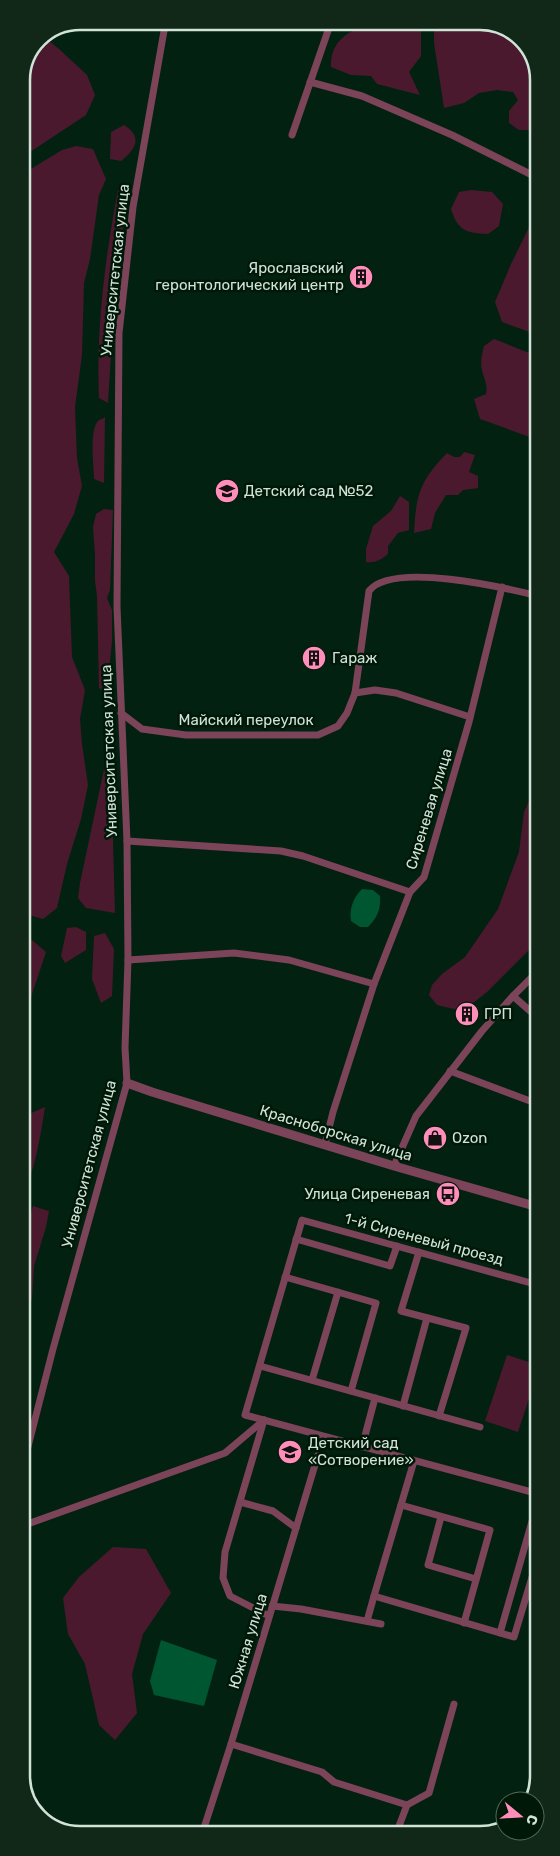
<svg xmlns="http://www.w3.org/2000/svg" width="560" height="1856" font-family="Rubik,sans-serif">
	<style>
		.green { fill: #4a192e }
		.water { fill: #005631 }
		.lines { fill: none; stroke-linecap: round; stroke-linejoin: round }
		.minor { stroke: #7b4459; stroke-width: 7 }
		.tertiary { stroke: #7b4459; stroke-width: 9 }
		.labels { text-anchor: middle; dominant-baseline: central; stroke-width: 5; stroke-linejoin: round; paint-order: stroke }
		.poi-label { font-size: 15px; fill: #d1e3d7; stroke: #001808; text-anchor: start }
		.street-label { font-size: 15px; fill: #d1e3d7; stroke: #001808 }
		.rim { fill: none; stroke: #d1e3d7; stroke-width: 2.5 }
	</style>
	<rect width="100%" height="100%" fill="#032111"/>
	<!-- green -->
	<g class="green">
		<path d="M379,22H417L421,28V56L409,72L420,95L377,84L371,76L351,75L331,67C330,37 354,28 379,22Z"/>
		<polygon points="434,22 487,22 519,36 538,68 538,117 531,130 519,130 509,123 509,111 518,100 513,92 497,90 479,93 464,103 444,108 434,43"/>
		<polygon points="43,36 59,49 87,75 95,95 86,115 21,158 21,80 39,38"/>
		<path d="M124,125C143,137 136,149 121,161L110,159L111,132Z"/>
		<polygon points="76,146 93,149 106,179 99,195 90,259 84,283 82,355 75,407 77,458 82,486 74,514 54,552 69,576 72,657 85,690 80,719 82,744 88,785 81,819 67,864 57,908 43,919 22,913 21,175 62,150"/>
		<path d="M126,186L129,193L123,225L114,304L108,403L99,398C96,328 105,259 118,190Z"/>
		<path d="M471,190L492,192L503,204L499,226L488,234C466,233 458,231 451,209L459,192Z"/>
		<polygon points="538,209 538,335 502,322 495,302 511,264"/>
		<path d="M494,339C509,344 522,352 538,355V440L480,419L474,399L486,394C488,385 484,379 482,370C480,362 482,354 484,346Z"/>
		<path d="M105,417L104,483L94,479C94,466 89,431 98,421C100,419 103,419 105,417Z"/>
		<path d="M464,452L475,455L469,472L478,476V488L463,490L458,495H446L435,513L431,529L414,533C416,494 420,481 447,453L454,457H460Z"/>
		<path d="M400,496L409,502V530L398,533L388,546V554C381,560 375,563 366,562V549L373,526L391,511Z"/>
		<polygon points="104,509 113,510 110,590 107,598 112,610 112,641 107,693 99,688 97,596 95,581 95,555 93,527 96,514"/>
		<polygon points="106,760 111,768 115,913 86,908 78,898 80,883"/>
		<polygon points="538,781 538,941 487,992 463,1011 437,1005 429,995 432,985 442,974 465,957 498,909 519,852 524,812"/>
		<polygon points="76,927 86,932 86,950 65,963 61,956 67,928"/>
		<polygon points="105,933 114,949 112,996 101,1003 92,979 94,936"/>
		<polygon points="22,935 26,935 46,952 28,1006 22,1035"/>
		<path d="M45,1107C40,1139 35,1169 22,1199V1117Z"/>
		<polygon points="33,1206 49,1211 46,1227 34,1266 32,1299 22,1316 22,1247"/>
		<polygon points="507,1355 538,1365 538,1371 518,1432 485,1421"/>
		<polygon points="113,1547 146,1549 171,1593 143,1634 132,1674 137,1713 115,1740 99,1725 85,1664 68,1634 63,1598 79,1577"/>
	</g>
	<!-- water -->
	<g class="water">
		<path d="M362,889L373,890L380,896C381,909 377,918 368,927H360L351,921C349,909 353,898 362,889Z"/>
		<polygon points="161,1640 217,1660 204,1706 154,1695 150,1681"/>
	</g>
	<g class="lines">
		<!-- minor -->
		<g class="minor">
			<polyline points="310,82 362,96 452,135 538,178"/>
			<polyline points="292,135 331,22"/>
			<polyline points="355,693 375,690 396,693 470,717"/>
			<path d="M121,713L142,729L186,735H318L338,726L347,713L355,693L369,591C392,561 506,588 538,596"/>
			<polyline points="127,841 281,851 303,856 410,892"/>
			<polyline points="128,960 234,953 289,960 374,984"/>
			<polyline points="513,996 538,1018"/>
			<polyline points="450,1071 538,1104"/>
			<polyline points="325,1144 333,1112 374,984 410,892 424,877 469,722 502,587"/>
			<polyline points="394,1166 416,1116 482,1031 513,996 538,971"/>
			<polyline points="296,1239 390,1266 397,1246"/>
			<polyline points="419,1252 401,1311 466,1328 439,1416"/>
			<polyline points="285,1277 376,1303 351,1391"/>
			<polyline points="538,1285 302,1220 245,1415 539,1494"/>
			<polyline points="260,1366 480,1427"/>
			<polyline points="312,1380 338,1292"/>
			<polyline points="403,1406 427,1318"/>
			<polyline points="264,1420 225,1552 223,1578 230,1596 269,1616"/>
			<polyline points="362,1447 375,1398"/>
			<polyline points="414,1461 374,1596 514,1637 539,1554"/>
			<polyline points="22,1470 53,1349 127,1083 125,1048 128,960 127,841 117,607 119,333 133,207 164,31 168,21"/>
			<polyline points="240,1502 273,1511 296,1528"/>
			<polyline points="401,1505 490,1530 464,1623"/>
			<polyline points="441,1517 428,1565 476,1579"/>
			<polyline points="22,1526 225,1453 264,1420"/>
			<polyline points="272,1606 301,1609 381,1624"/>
			<polyline points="367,1621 374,1596"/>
			<polyline points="500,1633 539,1497"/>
			<polyline points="231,1744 322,1772 334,1782 407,1805"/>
			<polyline points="202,1834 231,1744 318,1455"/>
			<polyline points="396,1834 407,1805 429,1793 454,1704"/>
		</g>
		<!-- tertiary -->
		<polyline class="tertiary" points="127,1083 152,1092 394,1166 538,1207"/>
	</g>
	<!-- icons -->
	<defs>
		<g id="building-disc" transform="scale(1.25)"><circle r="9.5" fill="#ff8eba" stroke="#001808"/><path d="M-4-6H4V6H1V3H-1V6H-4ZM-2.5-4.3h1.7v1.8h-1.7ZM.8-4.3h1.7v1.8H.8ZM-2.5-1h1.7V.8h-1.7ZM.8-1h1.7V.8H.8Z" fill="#111"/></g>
		<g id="school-disc" transform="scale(1.25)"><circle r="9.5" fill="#ff8eba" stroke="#001808"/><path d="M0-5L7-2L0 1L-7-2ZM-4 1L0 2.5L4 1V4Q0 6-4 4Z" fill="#111"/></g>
		<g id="shop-disc" transform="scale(1.25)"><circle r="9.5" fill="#ff8eba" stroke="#001808"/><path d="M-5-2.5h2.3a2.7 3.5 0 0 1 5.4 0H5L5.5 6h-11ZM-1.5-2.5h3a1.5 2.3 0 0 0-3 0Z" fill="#111"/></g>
		<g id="bus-disc" transform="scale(1.25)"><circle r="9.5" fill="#ff8eba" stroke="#001808"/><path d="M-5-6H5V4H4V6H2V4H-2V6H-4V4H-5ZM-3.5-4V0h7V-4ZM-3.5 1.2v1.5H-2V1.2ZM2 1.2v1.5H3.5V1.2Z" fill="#111"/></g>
	</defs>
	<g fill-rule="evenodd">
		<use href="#building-disc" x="361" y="277"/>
		<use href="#school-disc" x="227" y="491"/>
		<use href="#building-disc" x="314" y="658"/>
		<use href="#building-disc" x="467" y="1014"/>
		<use href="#shop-disc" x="435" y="1138"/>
		<use href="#bus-disc" x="448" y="1194"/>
		<use href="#school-disc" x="290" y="1452"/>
	</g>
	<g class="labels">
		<!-- poi labels -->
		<g class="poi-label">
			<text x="344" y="268" text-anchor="end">Ярославский<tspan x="344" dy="17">геронтологический центр</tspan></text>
			<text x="244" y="491">Детский сад №52</text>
			<text x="332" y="658">Гараж</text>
			<text x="484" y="1014">ГРП</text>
			<text x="452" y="1138">Ozon</text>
			<text x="430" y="1194" text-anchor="end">Улица Сиреневая</text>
			<text x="308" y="1443">Детский сад<tspan x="308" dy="17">«Сотворение»</tspan></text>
		</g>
		<!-- street labels -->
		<g class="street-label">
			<text transform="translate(115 270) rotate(-84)">Университетская улица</text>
			<text x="246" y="720">Майский переулок</text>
			<text transform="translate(109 751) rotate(-92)">Университетская улица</text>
			<text transform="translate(429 809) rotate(-73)">Сиреневая улица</text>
			<text transform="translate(336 1133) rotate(17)">Красноборская улица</text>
			<text transform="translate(89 1164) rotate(-75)">Университетская улица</text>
			<text transform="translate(424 1239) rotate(15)">1-й Сиреневый проезд</text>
			<text transform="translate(248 1641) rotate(-73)">Южная улица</text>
		</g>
	</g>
	<!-- crop -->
	<path d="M0 0H560V1856H0ZM80 30H480A50 50 0 0 1 530 80V1776A50 50 0 0 1 480 1826H80A50 50 0 0 1 30 1776V80A50 50 0 0 1 80 30Z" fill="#112819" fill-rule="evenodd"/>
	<path class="rim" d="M80 30H480A50 50 0 0 1 530 80V1776A50 50 0 0 1 480 1826H80A50 50 0 0 1 30 1776V80A50 50 0 0 1 80 30Z"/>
	<!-- north arrow -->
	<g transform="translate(520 1816) rotate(108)"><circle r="24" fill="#001808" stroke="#54695b"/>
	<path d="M0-4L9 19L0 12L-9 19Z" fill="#ff8eba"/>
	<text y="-8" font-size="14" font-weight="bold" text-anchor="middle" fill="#d1e3d7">С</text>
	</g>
</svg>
